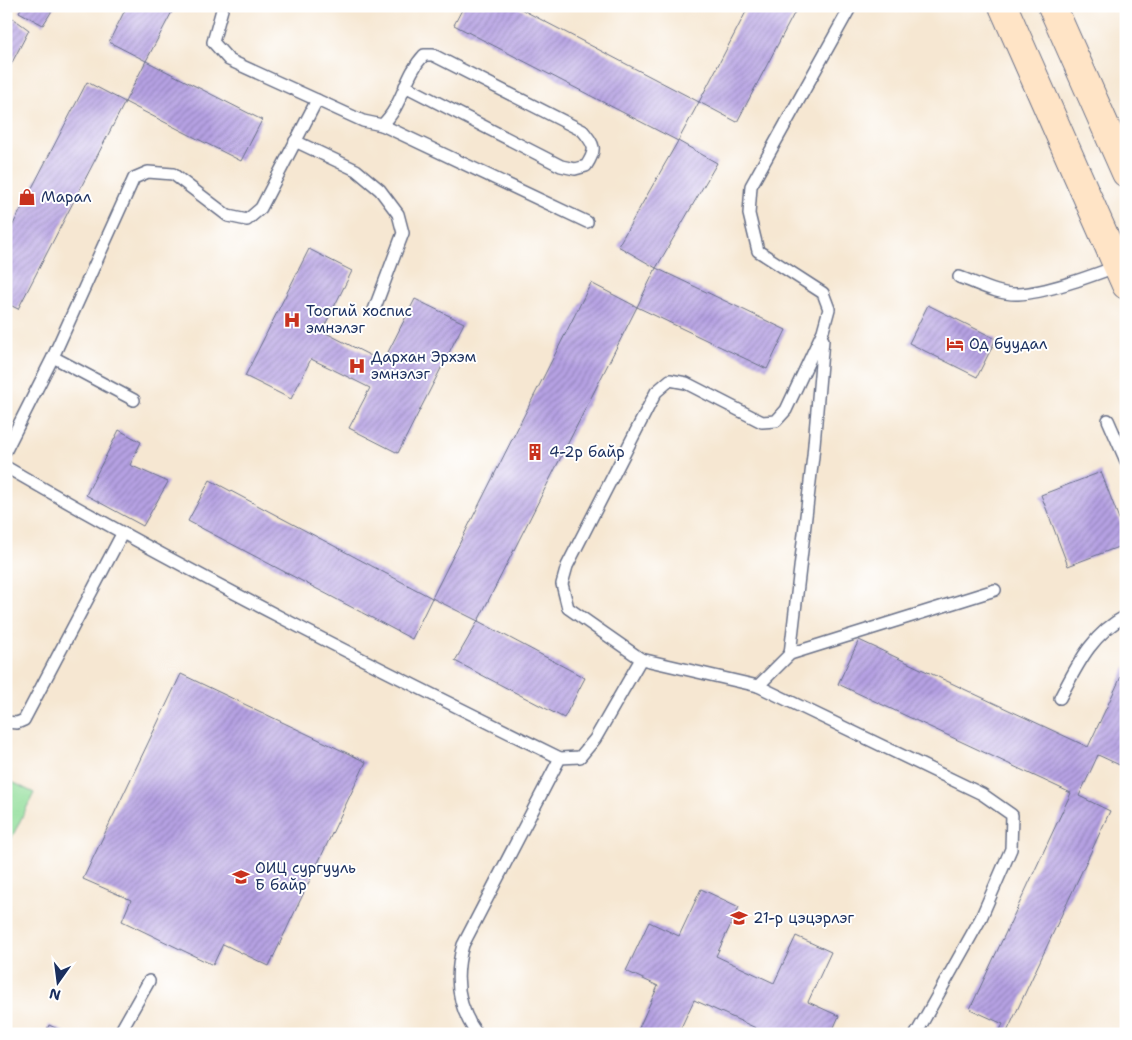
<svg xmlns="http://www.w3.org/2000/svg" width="1132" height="1040" font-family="'Shantell Sans',sans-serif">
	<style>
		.grass { fill: #93de9b; stroke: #57867c }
		.building { fill: url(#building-hatch) }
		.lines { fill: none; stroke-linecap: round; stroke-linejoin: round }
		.service-casing { stroke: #686f87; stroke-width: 14 }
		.secondary-casing { stroke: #686f87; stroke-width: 30 }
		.service { stroke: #fff; stroke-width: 11 }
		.secondary { stroke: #ffe4c6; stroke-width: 28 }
		.labels { text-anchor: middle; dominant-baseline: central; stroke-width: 4; stroke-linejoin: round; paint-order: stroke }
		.poi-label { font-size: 15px; fill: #1b2f5e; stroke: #fff; text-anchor: start }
	</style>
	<defs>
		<pattern id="building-hatch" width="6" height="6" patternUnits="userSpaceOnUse" patternTransform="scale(1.25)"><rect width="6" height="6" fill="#b6a1e3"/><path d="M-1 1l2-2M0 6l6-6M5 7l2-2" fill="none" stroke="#9384bb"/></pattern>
	</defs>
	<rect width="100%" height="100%" fill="#fff"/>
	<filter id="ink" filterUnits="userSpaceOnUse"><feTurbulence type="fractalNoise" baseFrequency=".02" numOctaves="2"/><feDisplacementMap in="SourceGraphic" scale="10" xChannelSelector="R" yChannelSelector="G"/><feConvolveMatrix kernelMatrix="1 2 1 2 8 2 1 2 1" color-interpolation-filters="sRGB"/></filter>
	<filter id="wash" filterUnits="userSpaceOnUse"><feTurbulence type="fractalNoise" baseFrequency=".0096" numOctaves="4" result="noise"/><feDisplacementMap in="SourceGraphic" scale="20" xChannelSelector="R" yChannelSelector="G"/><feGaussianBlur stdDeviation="1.12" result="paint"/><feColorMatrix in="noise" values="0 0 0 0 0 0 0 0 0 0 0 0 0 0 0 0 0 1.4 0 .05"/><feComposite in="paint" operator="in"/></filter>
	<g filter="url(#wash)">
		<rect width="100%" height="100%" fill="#f6e7d2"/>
		<!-- grass -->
		<polygon class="grass" points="6,779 34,793 6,849"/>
		<g id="blocks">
			<!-- building -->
			<g class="building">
				<polygon points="22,6 55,6 43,25 19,12"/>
				<polygon points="127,6 175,6 146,61 109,42"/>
				<polygon points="464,6 515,6 699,102 678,141 454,25"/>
				<polygon points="749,6 798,6 737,122 699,102"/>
				<polygon points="6,13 29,30 6,74"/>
				<polygon points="146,61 262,120 241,161 125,102"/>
				<polygon points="87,82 125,102 18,309 6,303 6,238"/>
				<polygon points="678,141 717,163 656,268 618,246"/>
				<polygon points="309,249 352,271 322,331 383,362 415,299 464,323 398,453 349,428 370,388 330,368 311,359 291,399 245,376"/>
				<polygon points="656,268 786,330 767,369 637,307"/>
				<polygon points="591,283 637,307 478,621 432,598"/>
				<polygon points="928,305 996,339 977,377 909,343"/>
				<polygon points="119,430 141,442 130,465 168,482 143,526 86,495"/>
				<polygon points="1101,472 1126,537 1126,544 1068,566 1041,495"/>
				<polygon points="210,480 432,598 412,639 188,521"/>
				<polygon points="478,621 585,678 564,718 455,661"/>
				<polygon points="859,640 1088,747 1126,666 1126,768 1098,755 1079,796 1110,811 1006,1034 998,1034 1003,1024 970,1009 1071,793 838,684"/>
				<polygon points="181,674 366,762 269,966 223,944 213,965 122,921 131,900 83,879"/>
				<polygon points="701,889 739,907 716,956 774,983 796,936 831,952 808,1002 839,1016 831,1034 753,1034 756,1028 694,1000 678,1034 637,1032 658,986 626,971 649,922 679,936"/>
				<polygon points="49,1025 69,1034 45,1034"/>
			</g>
		</g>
	</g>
	<g filter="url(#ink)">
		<use href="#blocks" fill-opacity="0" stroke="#686f87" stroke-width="1"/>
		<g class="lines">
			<!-- service casing -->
			<g class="service-casing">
				<g id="service">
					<polyline points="851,6 751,186 749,214 758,251 823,293 829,309 823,331 786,410 776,421 762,422 686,383 670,380 656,392 567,566 562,584 568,608 641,659 758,686 982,794 1012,815 1011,849 981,918 916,1034"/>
					<path d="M317,100L363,121L382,125C403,106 404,76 424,55H433L583,131C595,146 597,149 586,166L575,169L561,166L405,86"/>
					<polyline points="382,125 587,222"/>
					<polyline points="295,141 356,170 380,190 398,214 403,233 374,310"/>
					<path d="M959,277C977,283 998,295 1018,294C1046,293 1091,276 1118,266"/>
					<polyline points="53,357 134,400"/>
					<polyline points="1108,420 1126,461"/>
					<polyline points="6,450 53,357 134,178 148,172 173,174 228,216 247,220 261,208 317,100 229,60 213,42 223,6"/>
					<path d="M6,467C187,572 373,666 560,758L580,757L595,739L641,659"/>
					<polyline points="790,654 813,456 823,340"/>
					<polyline points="758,686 790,654 995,590"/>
					<path d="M1060,698C1077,666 1091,634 1126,616"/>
					<polyline points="6,722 17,723 24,720 122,534"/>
					<polyline points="119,1034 149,981"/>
					<path d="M477,1034C457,1007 454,977 463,945L560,758"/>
				</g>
			</g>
			<!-- secondary casing -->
			<g class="secondary-casing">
				<g id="secondary">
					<polyline points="1003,6 1126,285"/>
					<polyline points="1052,6 1126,173"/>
				</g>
			</g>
			<!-- service -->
			<use href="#service" class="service"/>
			<!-- secondary -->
			<use href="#secondary" class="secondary"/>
		</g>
	</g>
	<!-- icons -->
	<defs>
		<g id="shop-bare" transform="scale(1.35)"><path d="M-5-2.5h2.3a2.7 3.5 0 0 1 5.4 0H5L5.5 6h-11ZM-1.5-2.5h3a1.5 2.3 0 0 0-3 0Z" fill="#c8321e" stroke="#fff" stroke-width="2.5" paint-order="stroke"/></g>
		<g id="hospital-bare" transform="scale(1.35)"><path d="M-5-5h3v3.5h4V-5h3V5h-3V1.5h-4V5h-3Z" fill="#c8321e" stroke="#fff" stroke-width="2.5" paint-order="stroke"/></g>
		<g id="hotel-bare" transform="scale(1.35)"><path d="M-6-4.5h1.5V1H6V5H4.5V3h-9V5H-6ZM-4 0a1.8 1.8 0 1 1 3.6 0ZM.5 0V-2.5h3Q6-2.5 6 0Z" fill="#c8321e" stroke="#fff" stroke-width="2.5" paint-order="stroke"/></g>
		<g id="building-bare" transform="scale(1.35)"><path d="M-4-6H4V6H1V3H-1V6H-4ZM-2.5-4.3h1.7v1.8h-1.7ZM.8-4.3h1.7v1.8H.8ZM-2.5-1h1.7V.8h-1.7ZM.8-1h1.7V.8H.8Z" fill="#c8321e" stroke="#fff" stroke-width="2.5" paint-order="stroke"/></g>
		<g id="school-bare" transform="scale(1.35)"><path d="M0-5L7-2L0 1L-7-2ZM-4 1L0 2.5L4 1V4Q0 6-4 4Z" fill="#c8321e" stroke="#fff" stroke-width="2.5" paint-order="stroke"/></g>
	</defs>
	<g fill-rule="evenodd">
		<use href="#shop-bare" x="27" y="197"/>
		<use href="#hospital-bare" x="292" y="320"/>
		<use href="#hotel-bare" x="955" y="344"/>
		<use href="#hospital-bare" x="357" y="366"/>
		<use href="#building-bare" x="535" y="452"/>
		<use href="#school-bare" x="241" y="877"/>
		<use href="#school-bare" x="739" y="918"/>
	</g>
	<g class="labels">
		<!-- poi labels -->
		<g class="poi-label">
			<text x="41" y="197">Марал</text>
			<text x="306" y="311">Тоогий хоспис<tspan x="306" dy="17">эмнэлэг</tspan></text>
			<text x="969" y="344">Од буудал</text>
			<text x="371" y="357">Дархан Эрхэм<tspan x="371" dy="17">эмнэлэг</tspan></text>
			<text x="549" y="452">4-2р байр</text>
			<text x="255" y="868">ОИЦ сургууль<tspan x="255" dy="17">Б байр</tspan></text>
			<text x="753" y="918">21-р цэцэрлэг</text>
		</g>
	</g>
	<!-- margin -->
	<rect width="1132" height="1040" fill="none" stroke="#fff" stroke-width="25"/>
	<!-- north arrow -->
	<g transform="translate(58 982) rotate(194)" stroke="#ffffff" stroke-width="4" paint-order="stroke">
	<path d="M0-4L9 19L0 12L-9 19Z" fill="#1b2f5e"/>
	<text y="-8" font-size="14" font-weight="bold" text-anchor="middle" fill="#1b2f5e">N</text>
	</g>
</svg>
